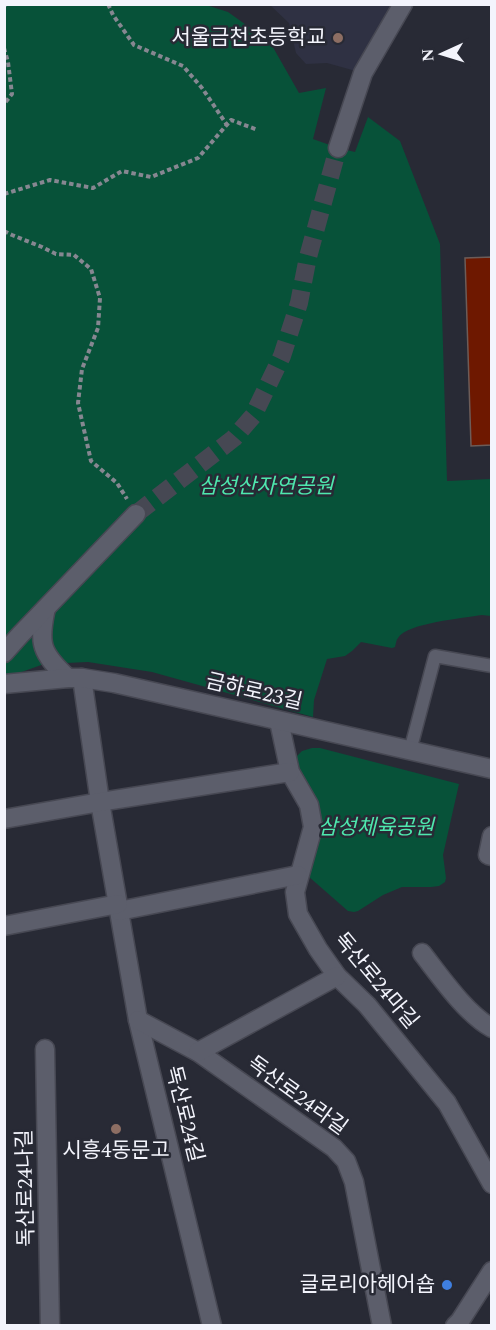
<svg xmlns="http://www.w3.org/2000/svg" width="496" height="1330" font-family="Spectral,'Noto Sans KR',serif">
	<style>
		.built { fill: #2f3143 }
		.green { fill: #075239 }
		.building { fill: #6e1800; stroke: #6c5c58; stroke-width: 1.5 }
		.lines { fill: none; stroke-linecap: round; stroke-linejoin: round }
		.secondary-tunnel { stroke: #464853; stroke-width: 18; stroke-dasharray: 18 9; stroke-linecap: butt }
		.lane-casing { stroke: #474853; stroke-width: 15 }
		.street-casing { stroke: #474853; stroke-width: 21 }
		.secondary-casing { stroke: #474853; stroke-width: 21 }
		.path { stroke: #868791; stroke-width: 4; stroke-dasharray: 4.5 3; stroke-linecap: butt }
		.lane { stroke: #5c5e6b; stroke-width: 12 }
		.street { stroke: #5c5e6b; stroke-width: 18 }
		.secondary { stroke: #5c5e6b; stroke-width: 18 }
		.education-dot { fill: #8d6e63; stroke: #282a35; stroke-width: 2 }
		.shop-dot { fill: #3f7fe0; stroke: #282a35; stroke-width: 2 }
		.labels { text-anchor: middle; dominant-baseline: central; stroke-width: 5; stroke-linejoin: round; paint-order: stroke }
		.poi-label { font-size: 21px; fill: #f3f4fc; stroke: #282a35; text-anchor: end }
		.park-label { font-size: 21px; font-style: italic; fill: #4ee8ae; stroke: #282a35 }
		.street-label { font-size: 21px; fill: #f3f4fc; stroke: #282a35 }
	</style>
	<rect width="100%" height="100%" fill="#282a35"/>
	<!-- built -->
	<polygon class="built" points="270,5 403,5 363,73 327,63 306,64 296,53 289,23"/>
	<!-- green -->
	<g class="green">
		<path d="M203,4L228,12L270,42L299,93L326,88L313,139L338,148L355,152L368,117L400,141L440,244L447,481L491,479V616L482,615C464,618 407,623 398,638C396,640 396,644 395,647L392,648L361,642L352,651L345,656L327,659L314,700L313,717L152,672L88,662L44,664L16,674H5L4,5Z"/>
		<polygon points="312,748 320,748 459,784 443,855 446,878 445,882 439,886 431,887 402,887 383,895 358,911 354,912 348,911 300,869 309,843 294,759 302,751"/>
	</g>
	<!-- building -->
	<polygon class="building" points="492,257 492,445 471,446 465,258"/>
	<g class="lines">
		<!-- secondary-tunnel -->
		<polyline class="secondary-tunnel" points="136,514 234,438 253,416 282,356 299,303 308,257 338,148"/>
		<!-- lane casing -->
		<g class="lane-casing">
			<polyline id="lane" points="410,751 435,656 492,666"/>
		</g>
		<!-- street casing -->
		<g class="street-casing">
			<g id="street">
				<polyline points="82,678 100,802 138,1020 212,1326"/>
				<polyline points="279,721 290,772 309,805 313,827 295,892 298,914 318,949 337,976 367,1005 447,1103 492,1184"/>
				<polyline points="4,819 100,802 290,772"/>
				<polyline points="492,836 488,855 492,856"/>
				<polyline points="119,911 298,875"/>
				<polyline points="4,926 118,904"/>
				<path d="M422,953C440,976 466,1014 492,1028"/>
				<polyline points="138,1020 198,1052 334,1148 346,1161 354,1182 382,1326"/>
				<polyline points="45,1049 50,1326"/>
				<polyline points="198,1052 337,976"/>
				<polyline points="455,1326 460,1321 492,1271"/>
			</g>
		</g>
		<!-- secondary casing -->
		<g class="secondary-casing">
			<g id="secondary">
				<polyline points="338,148 363,73 403,4"/>
				<path d="M46,608C38,644 41,653 68,678"/>
				<polyline points="4,653 20,635 136,514"/>
				<polyline points="4,684 68,678 82,678 114,683 492,769"/>
			</g>
		</g>
		<!-- path -->
		<g class="path">
			<polyline points="108,4 113,15 134,45 183,66 202,88 227,125"/>
			<polyline points="4,6 6,4"/>
			<polyline points="4,48 8,62 12,94 4,104"/>
			<polyline points="4,194 50,180 93,188 122,171 151,177 198,158 231,120 258,130"/>
			<polyline points="4,231 12,235 42,247 56,254 74,255 91,269 100,298 98,328 82,369 78,403 91,461 117,483 127,499"/>
		</g>
		<!-- lane -->
		<use href="#lane" class="lane"/>
		<!-- street -->
		<use href="#street" class="street"/>
		<!-- secondary -->
		<use href="#secondary" class="secondary"/>
	</g>
	<!-- markers -->
	<g class="education-dot">
		<circle cx="338" cy="38" r="6"/>
		<circle cx="116" cy="1129" r="6"/>
	</g>
	<circle class="shop-dot" cx="447" cy="1285" r="6"/>
	<g class="labels">
		<!-- poi labels -->
		<g class="poi-label">
			<text x="326" y="38">서울금천초등학교</text>
			<text x="116" y="1151" text-anchor="middle">시흥4동문고</text>
			<text x="435" y="1285">글로리아헤어숍</text>
		</g>
		<!-- park labels -->
		<g class="park-label">
			<text x="266" y="487">삼성산자연공원</text>
			<text x="376" y="828">삼성체육공원</text>
		</g>
		<!-- street labels -->
		<g class="street-label">
			<text transform="translate(254 692) rotate(13)">금하로23길</text>
			<text transform="translate(376 981) rotate(50)">독산로24마길</text>
			<text transform="translate(297 1096) rotate(36)">독산로24라길</text>
			<text transform="translate(184 1114) rotate(76)">독산로24길</text>
			<text transform="translate(26 1188) rotate(-91)">독산로24나길</text>
		</g>
	</g>
	<!-- border -->
	<rect width="496" height="1330" fill="none" stroke="#f3f4fc" stroke-width="12"/>
	<!-- north arrow -->
	<g transform="translate(442 54) rotate(266)" stroke="#282a35" stroke-width="4.5" paint-order="stroke">
	<path d="M0-4.5L10 22L0 15L-10 22Z" fill="#f3f4fc"/>
	<text y="-9" font-size="16" font-weight="bold" text-anchor="middle" fill="#f3f4fc">N</text>
	</g>
</svg>
